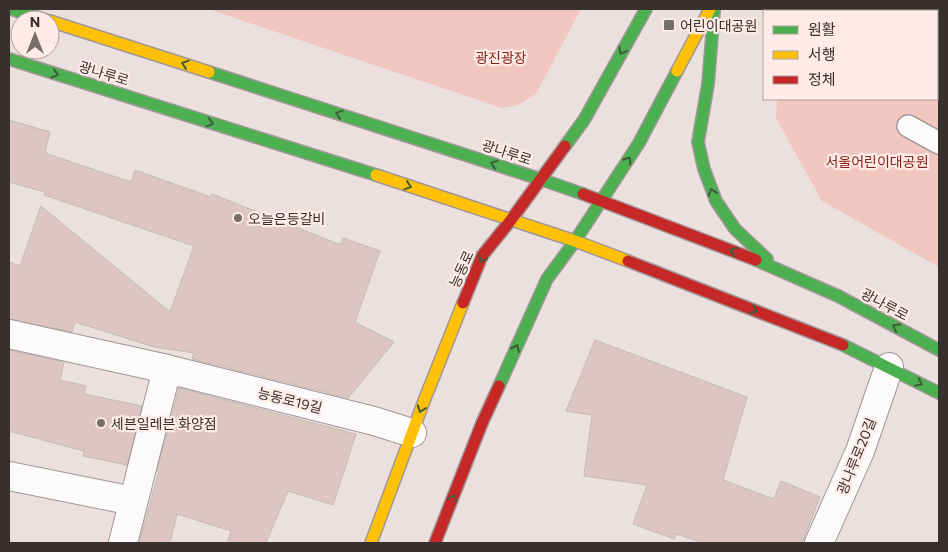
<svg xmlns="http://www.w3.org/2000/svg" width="948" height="552" font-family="Commissioner,'Noto Sans KR',sans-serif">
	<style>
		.green { fill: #f0c6bf }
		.building { fill: #ddc6c2; stroke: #c3bbb9 }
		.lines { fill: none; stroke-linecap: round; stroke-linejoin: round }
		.lane-casing { stroke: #a09796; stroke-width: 24 }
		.street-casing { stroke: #a09796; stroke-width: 30 }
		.fast-casing { stroke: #a09796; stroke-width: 14 }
		.slow-casing { stroke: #a09796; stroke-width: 14 }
		.jam-casing { stroke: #a09796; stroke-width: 14 }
		.lane { stroke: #fcfafa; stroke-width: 21 }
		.street { stroke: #fcfafa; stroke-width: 28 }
		.fast { stroke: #4caf50; stroke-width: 11 }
		.slow { stroke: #ffc107; stroke-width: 11 }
		.jam { stroke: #c62828; stroke-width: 11 }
		.oneway { stroke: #3f5c3b }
		.poi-dot { fill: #776e6c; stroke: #feeae6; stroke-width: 2 }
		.labels { text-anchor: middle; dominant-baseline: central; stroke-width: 4.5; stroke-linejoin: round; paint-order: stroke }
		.poi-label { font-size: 14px; fill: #38302f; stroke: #feeae6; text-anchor: start }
		.park-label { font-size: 14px; fill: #8b2318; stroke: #feeae6 }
		.street-label { font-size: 14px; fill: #38302f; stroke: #feeae6 }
	</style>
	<rect width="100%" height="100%" fill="#ebe0de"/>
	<!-- green -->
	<g class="green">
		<polygon points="208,9 581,9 536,94 518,105 502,108"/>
		<polygon points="784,9 939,9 939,267 822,201 776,118 777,99 937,99 937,11 783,11"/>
	</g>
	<!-- building -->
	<g class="building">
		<polygon points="9,120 50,132 45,153 131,182 135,170 211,197 212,194 341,245 343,238 380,251 355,322 394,342 348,398 192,359 194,353 154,347 75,322 72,332 9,319 9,262 20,266 41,206 170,312 194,246 44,195 45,192 9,182"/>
		<polygon points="595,340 747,397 723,480 774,499 781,481 820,497 802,543 704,543 676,534 674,539 633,524 647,485 584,476 592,415 566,411"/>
		<polygon points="9,350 64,362 60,380 86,386 84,394 142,406 127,465 83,456 84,451 9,431"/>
		<polygon points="179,388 356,434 333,505 288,491 266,543 227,543 231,531 177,514 170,543 139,543 159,471 157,471"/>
	</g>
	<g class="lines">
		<!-- lane casing -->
		<g class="lane-casing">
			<polyline id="lane" points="908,126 939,143"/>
		</g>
		<!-- street casing -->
		<g class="street-casing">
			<g id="street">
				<polyline points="9,334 167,369 374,421 412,433"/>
				<polyline points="9,476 133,501"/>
				<polyline points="123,543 167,369"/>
				<polyline points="819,543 860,451 889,367"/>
			</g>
		</g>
		<!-- fast casing -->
		<g class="fast-casing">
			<g id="fast">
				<polyline points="11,9 46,20"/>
				<polyline points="714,11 708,84 698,142 704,169 716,201 735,229 767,259"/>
				<polyline points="9,59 376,175"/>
				<polyline points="209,72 540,179 583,194"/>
				<polyline points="565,146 584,120 646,9"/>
				<polyline points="756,260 838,296 939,350"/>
				<polyline points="843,345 939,393"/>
				<polyline points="499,386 547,279 575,241 639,143 677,71"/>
			</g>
		</g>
		<!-- slow casing -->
		<g class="slow-casing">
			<g id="slow">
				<polyline points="50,21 209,72"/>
				<polyline points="677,71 710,9"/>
				<polyline points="376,175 575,241 628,261"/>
				<polyline points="371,543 424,401 463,303"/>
			</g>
		</g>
		<!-- jam casing -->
		<g class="jam-casing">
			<g id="jam">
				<polyline points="583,194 756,260"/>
				<polyline points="628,261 843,345"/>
				<polyline points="463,303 482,256 511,220 565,146"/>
				<polyline points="435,543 482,423 499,386"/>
			</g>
		</g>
		<!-- lane -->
		<use href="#lane" class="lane"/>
		<!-- street -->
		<use href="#street" class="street"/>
		<!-- fast -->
		<use href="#fast" class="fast"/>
		<!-- slow -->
		<use href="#slow" class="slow"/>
		<!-- jam -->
		<use href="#jam" class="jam"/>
	</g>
	<!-- one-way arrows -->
	<defs><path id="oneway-chevron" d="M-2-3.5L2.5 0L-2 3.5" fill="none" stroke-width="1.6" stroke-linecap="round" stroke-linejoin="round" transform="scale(1.25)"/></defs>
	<g class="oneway">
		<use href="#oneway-chevron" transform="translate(622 51) rotate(119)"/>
		<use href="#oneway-chevron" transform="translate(185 64) rotate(-162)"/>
		<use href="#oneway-chevron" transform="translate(55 74) rotate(17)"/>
		<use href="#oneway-chevron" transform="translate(339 114) rotate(-162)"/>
		<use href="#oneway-chevron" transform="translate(210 123) rotate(17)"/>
		<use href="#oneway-chevron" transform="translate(628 160) rotate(-57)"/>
		<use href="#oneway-chevron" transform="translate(494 164) rotate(-162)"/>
		<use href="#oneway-chevron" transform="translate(408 186) rotate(18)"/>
		<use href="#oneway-chevron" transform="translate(712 192) rotate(-110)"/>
		<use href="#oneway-chevron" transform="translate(733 251) rotate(-158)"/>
		<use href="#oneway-chevron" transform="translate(482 259) rotate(118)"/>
		<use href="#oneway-chevron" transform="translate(754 310) rotate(21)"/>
		<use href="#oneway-chevron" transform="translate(896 327) rotate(-152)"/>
		<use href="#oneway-chevron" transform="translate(516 348) rotate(-66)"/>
		<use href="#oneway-chevron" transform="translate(919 383) rotate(27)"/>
		<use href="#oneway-chevron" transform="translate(421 409) rotate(110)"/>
		<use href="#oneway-chevron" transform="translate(453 498) rotate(-69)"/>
	</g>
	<!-- markers -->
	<g class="poi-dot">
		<rect x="663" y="19" width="12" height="12" rx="2.5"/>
		<circle cx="238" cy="218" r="5"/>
		<circle cx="101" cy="423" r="5"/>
	</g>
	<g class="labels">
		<!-- poi labels -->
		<g class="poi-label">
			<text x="680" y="25">어린이대공원</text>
			<text x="248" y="218">오늘은등갈비</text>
			<text x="111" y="423">세븐일레븐 화양점</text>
		</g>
		<!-- park labels -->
		<g class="park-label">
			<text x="501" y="57">광진광장</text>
			<text x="877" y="161">서울어린이대공원</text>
		</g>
		<!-- street labels -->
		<g class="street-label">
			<text transform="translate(104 73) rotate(17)">광나루로</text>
			<text transform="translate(507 152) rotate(18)">광나루로</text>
			<text transform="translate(461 269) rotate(-66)">능동로</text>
			<text transform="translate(885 304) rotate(28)">광나루로</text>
			<text transform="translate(290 400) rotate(14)">능동로19길</text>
			<text transform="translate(856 456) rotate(-68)">광나루로20길</text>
		</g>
	</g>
	<!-- border -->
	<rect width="948" height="552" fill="none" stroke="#38302f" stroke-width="20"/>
	<!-- legend -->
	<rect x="763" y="10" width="175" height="90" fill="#feeae6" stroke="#afa09d"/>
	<rect x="773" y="26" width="25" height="8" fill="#4caf50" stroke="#afa09d"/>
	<text x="808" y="35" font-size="15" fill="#38302f">원활</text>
	<rect x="773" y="51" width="25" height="8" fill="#ffc107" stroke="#afa09d"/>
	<text x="808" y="60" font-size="15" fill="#38302f">서행</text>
	<rect x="773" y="76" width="25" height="8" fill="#c62828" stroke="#afa09d"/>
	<text x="808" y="85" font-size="15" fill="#38302f">정체</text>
	<!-- north arrow -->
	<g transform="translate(35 35)"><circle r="24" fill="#feeae6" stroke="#afa09d"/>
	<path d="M0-4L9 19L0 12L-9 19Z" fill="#776e6c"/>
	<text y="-8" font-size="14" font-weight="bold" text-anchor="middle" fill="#38302f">N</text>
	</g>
</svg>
